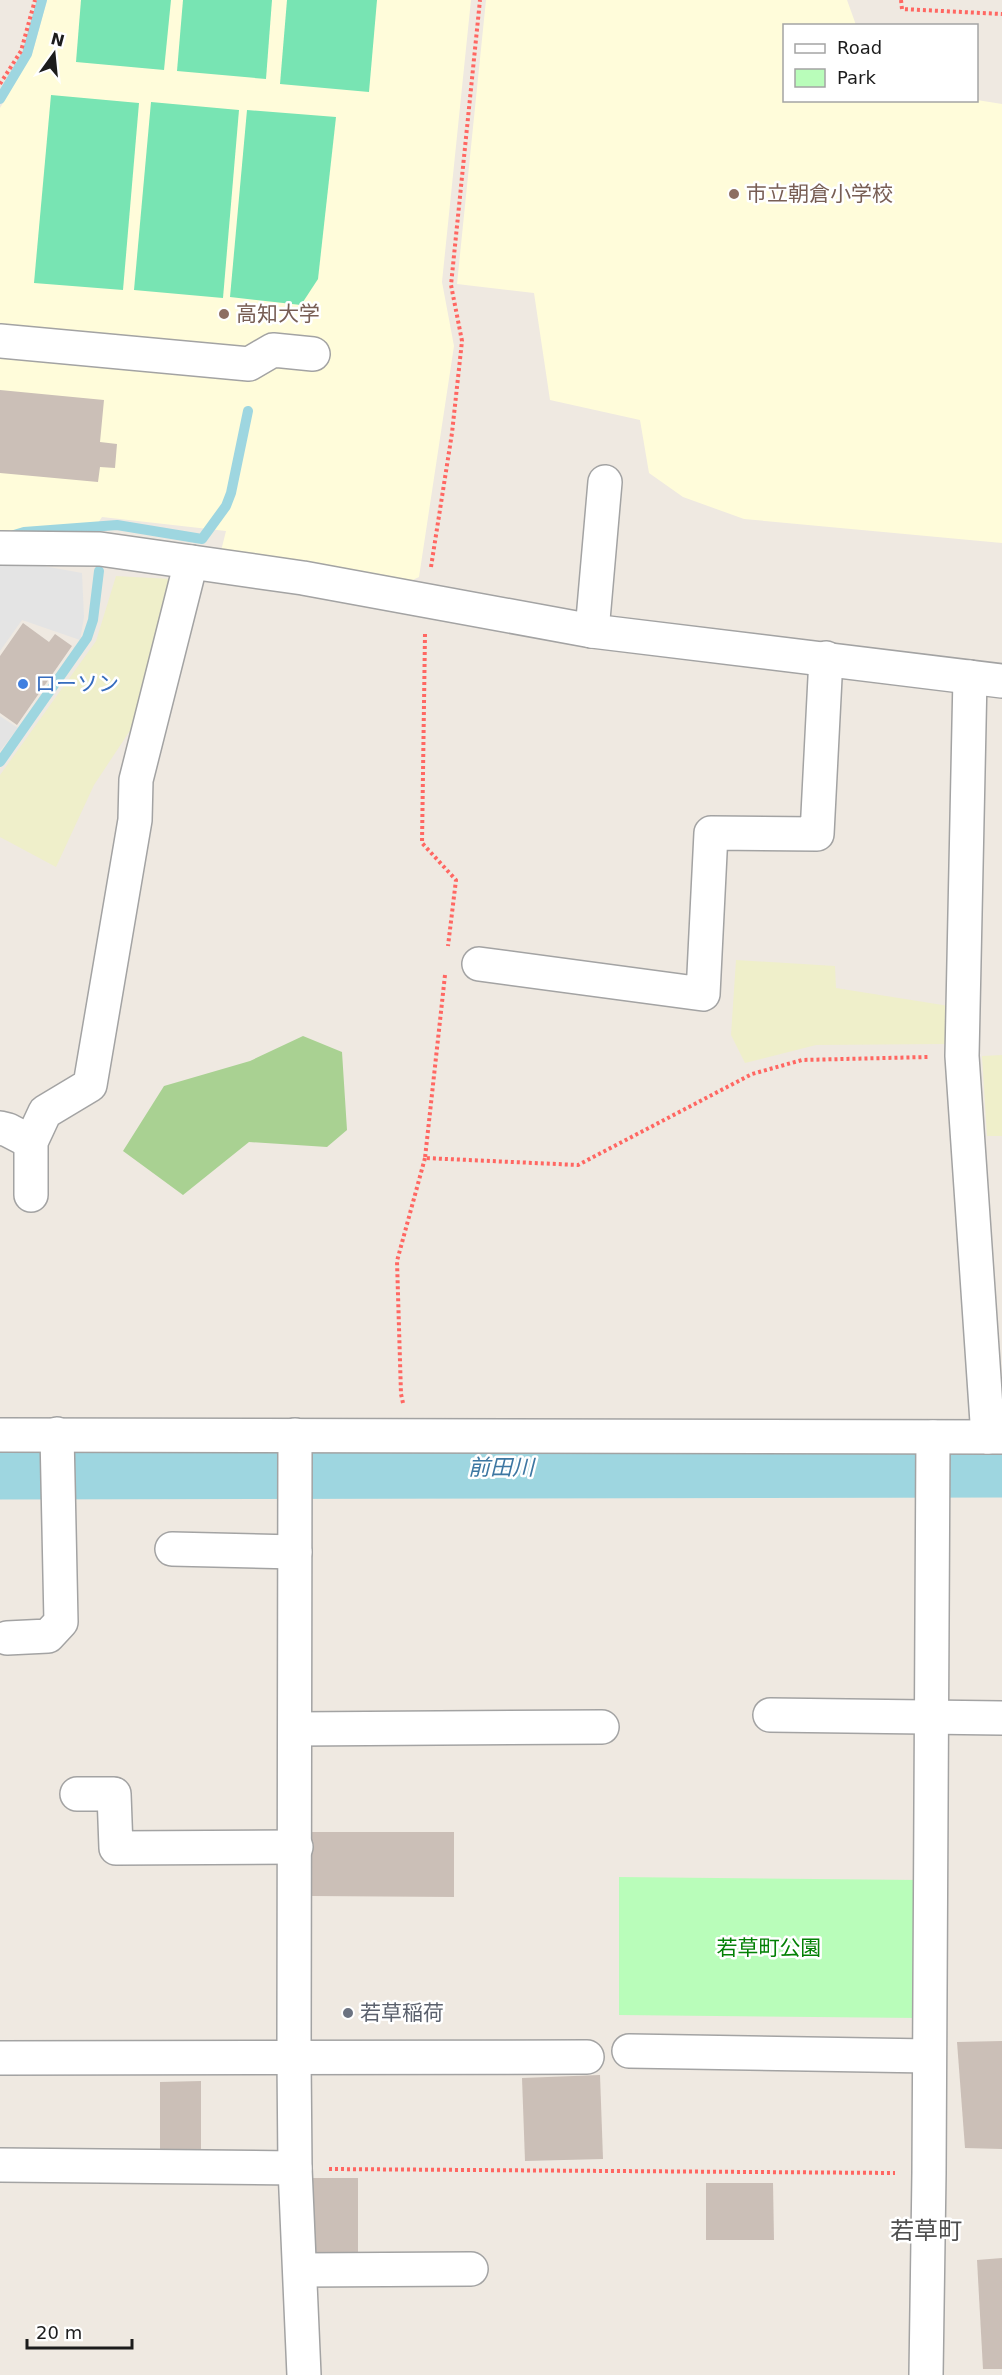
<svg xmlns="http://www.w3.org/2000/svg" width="1002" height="2375" font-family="'DejaVu Sans','Noto Sans JP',sans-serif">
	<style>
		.education { fill: #fffcda }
		.farmland { fill: #efefca }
		.forest { fill: #a9d192 }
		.park { fill: #b9fdba }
		.pitch { fill: #78e4b3 }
		.parking { fill: #e4e4e4 }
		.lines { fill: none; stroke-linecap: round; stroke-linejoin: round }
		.stream { stroke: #9ed6e0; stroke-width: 10 }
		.river { stroke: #9ed6e0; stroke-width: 63 }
		.building { fill: #cbbfb7 }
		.minor-casing { stroke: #a3a3a3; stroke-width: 36 }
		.path { stroke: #ff6762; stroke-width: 4; stroke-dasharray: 3 3; stroke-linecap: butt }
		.minor { stroke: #fff; stroke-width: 33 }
		.education-dot { fill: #8d6e63; stroke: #fff; stroke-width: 2 }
		.shop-dot { fill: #3f7fe0; stroke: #fff; stroke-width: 2 }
		.worship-dot { fill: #6b7280; stroke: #fff; stroke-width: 2 }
		.labels { text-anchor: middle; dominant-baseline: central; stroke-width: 5; stroke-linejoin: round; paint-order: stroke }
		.education-label { font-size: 21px; fill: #785e54; stroke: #fff; text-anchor: start }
		.shop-label { font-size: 21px; fill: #366cbe; stroke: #fff; text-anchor: start }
		.park-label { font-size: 21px; fill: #038105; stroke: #fff }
		.worship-label { font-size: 21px; fill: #5b616d; stroke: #fff; text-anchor: start }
		.water-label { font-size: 22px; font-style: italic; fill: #3d77a2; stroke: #fff }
		.quarter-label { font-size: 24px; fill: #4f4f4f; stroke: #fff }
	</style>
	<rect width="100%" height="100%" fill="#efe9e1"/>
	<!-- education -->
	<g class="education">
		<polygon points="47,0 471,0 442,282 454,346 419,577 404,584 221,551 226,531 102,517 98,523 26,528 0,537 0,108 32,54"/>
		<polygon points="486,0 847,0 856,25 784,26 784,100 977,100 1002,104 1002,543 744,519 683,497 649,473 640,420 550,400 534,293 457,284"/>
	</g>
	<!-- farmland -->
	<g class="farmland">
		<polygon points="116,576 171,579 137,720 94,785 56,867 0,837 0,775 96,641"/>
		<polygon points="736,960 835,966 836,988 949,1006 947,1044 816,1045 745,1063 731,1035"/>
		<polygon points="1002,1055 1002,1136 987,1136 982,1056"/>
	</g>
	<!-- forest -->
	<polygon class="forest" points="303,1036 342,1052 347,1130 327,1147 249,1142 183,1195 123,1151 164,1086 250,1061"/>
	<!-- park -->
	<polygon class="park" points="619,1877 920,1880 919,2018 619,2015"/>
	<!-- pitch -->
	<g class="pitch">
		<polygon points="81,0 171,0 164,70 76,62"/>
		<polygon points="183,0 272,0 266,79 177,71"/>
		<polygon points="287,0 377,0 369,92 280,84"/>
		<polygon points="51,95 139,103 123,290 34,283"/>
		<polygon points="151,102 239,110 223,298 134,290"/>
		<polygon points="247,110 336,117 318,279 301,305 230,297"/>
	</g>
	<!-- parking -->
	<g class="parking">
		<polygon points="0,561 16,561 82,573 84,617 80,640 22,620 0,651"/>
		<polygon points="0,716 18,728 0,751"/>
	</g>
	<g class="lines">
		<!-- stream -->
		<g class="stream">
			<polyline points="0,99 27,54 42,0"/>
			<polyline points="14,535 24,532 117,525 202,539 226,506 231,493 248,411"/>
			<polyline points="0,762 87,638 93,620 99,571"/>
		</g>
		<!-- river -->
		<polyline class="river" points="0,1468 1002,1466"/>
	</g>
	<!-- building -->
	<g class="building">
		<polygon points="0,390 104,400 100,442 117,444 115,468 100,467 98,482 0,473"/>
		<polygon points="23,623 49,642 55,634 72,646 17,725 0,713 0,656"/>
		<polygon points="312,1832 454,1832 454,1897 312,1896"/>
		<polygon points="1002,2041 1002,2149 965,2148 957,2042"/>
		<polygon points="600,2075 603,2159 525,2161 522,2078"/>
		<polygon points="201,2081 201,2152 160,2152 160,2082"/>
		<rect x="310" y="2178" width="48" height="82"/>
		<polygon points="706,2183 773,2183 774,2240 706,2240"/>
		<polygon points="1002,2258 1002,2369 983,2369 977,2260"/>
	</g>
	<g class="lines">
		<!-- minor casing -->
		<g class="minor-casing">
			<g id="minor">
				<polyline points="0,341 249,364 273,350 313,354"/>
				<polyline points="0,548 100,549 303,578 592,631 1002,681"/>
				<polyline points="592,631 605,482"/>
				<polyline points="970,677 962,1056 988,1437"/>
				<polyline points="479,964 703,994 711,833 817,834 826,658"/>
				<polyline points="0,1128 8,1130 31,1142"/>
				<polyline points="31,1195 31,1142 45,1112 90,1085 135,820 136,780 191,562"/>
				<polyline points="0,1435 1002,1437"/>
				<polyline points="295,1435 294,2058 295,2168 304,2375"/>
				<polyline points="172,1549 295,1552"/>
				<polyline points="7,1638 48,1636 61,1622 57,1434"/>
				<polyline points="770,1715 1002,1718"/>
				<polyline points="296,1729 602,1727"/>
				<polyline points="77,1794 114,1794 116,1848 296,1847"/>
				<polyline points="629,2051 929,2056"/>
				<polyline points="0,2058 587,2057"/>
				<polyline points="0,2165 295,2168"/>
				<polyline points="300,2270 471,2269"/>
				<polyline points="926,2375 929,2173 933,1437"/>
			</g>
		</g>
		<!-- path -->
		<g class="path">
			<polyline points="901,0 902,9 1002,14"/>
			<polyline points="0,84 21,51 35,0"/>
			<polyline points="431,567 452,433 462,341 451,285 480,0"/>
			<polyline points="425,634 422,843 456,880 448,946"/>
			<polyline points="445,975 425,1158 578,1165 752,1074 802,1060 928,1057"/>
			<polyline points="403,1403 401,1394 397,1261 425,1158"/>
			<polyline points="329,2169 895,2173"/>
		</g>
		<!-- minor -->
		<use href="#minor" class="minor"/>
	</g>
	<!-- markers -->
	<g class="education-dot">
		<circle cx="734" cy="194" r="6"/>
		<circle cx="224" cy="314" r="6"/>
	</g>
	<circle class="shop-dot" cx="23" cy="684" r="6"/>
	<circle class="worship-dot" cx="348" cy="2013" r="6"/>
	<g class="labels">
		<!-- education labels -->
		<g class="education-label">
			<text x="746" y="194">市立朝倉小学校</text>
			<text x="236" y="314">高知大学</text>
		</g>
		<!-- shop labels -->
		<g class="shop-label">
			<text x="35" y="684">ローソン</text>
		</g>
		<!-- park labels -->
		<g class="park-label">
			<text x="769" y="1948">若草町公園</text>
		</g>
		<!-- worship labels -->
		<g class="worship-label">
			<text x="360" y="2013">若草稲荷</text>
		</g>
		<!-- water labels -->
		<g class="water-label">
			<text x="501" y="1467">前田川</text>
		</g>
		<!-- quarter labels -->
		<g class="quarter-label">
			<text x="926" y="2231">若草町</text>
		</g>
	</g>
	<!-- legend -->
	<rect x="783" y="24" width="195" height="78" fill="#ffffff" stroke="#a4a4a4" stroke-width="1.5"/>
	<rect x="795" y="44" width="30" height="9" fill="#ffffff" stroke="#a4a4a4" stroke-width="1.5"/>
	<text x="837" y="54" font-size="18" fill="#1c1c1c">Road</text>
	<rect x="795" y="69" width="30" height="18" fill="#b9fdba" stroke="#a4a4a4" stroke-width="1.5"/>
	<text x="837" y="84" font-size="18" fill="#1c1c1c">Park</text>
	<!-- north arrow -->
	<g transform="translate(54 54) rotate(15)" stroke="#ffffff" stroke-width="4.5" paint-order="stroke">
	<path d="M0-4.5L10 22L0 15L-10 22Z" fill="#1c1c1c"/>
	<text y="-9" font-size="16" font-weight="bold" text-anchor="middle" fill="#1c1c1c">N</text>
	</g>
	<!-- scale -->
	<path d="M27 2339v9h105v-9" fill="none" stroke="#1c1c1c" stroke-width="3"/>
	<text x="36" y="2339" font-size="18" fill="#1c1c1c" stroke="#ffffff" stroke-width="4.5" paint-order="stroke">20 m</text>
</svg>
